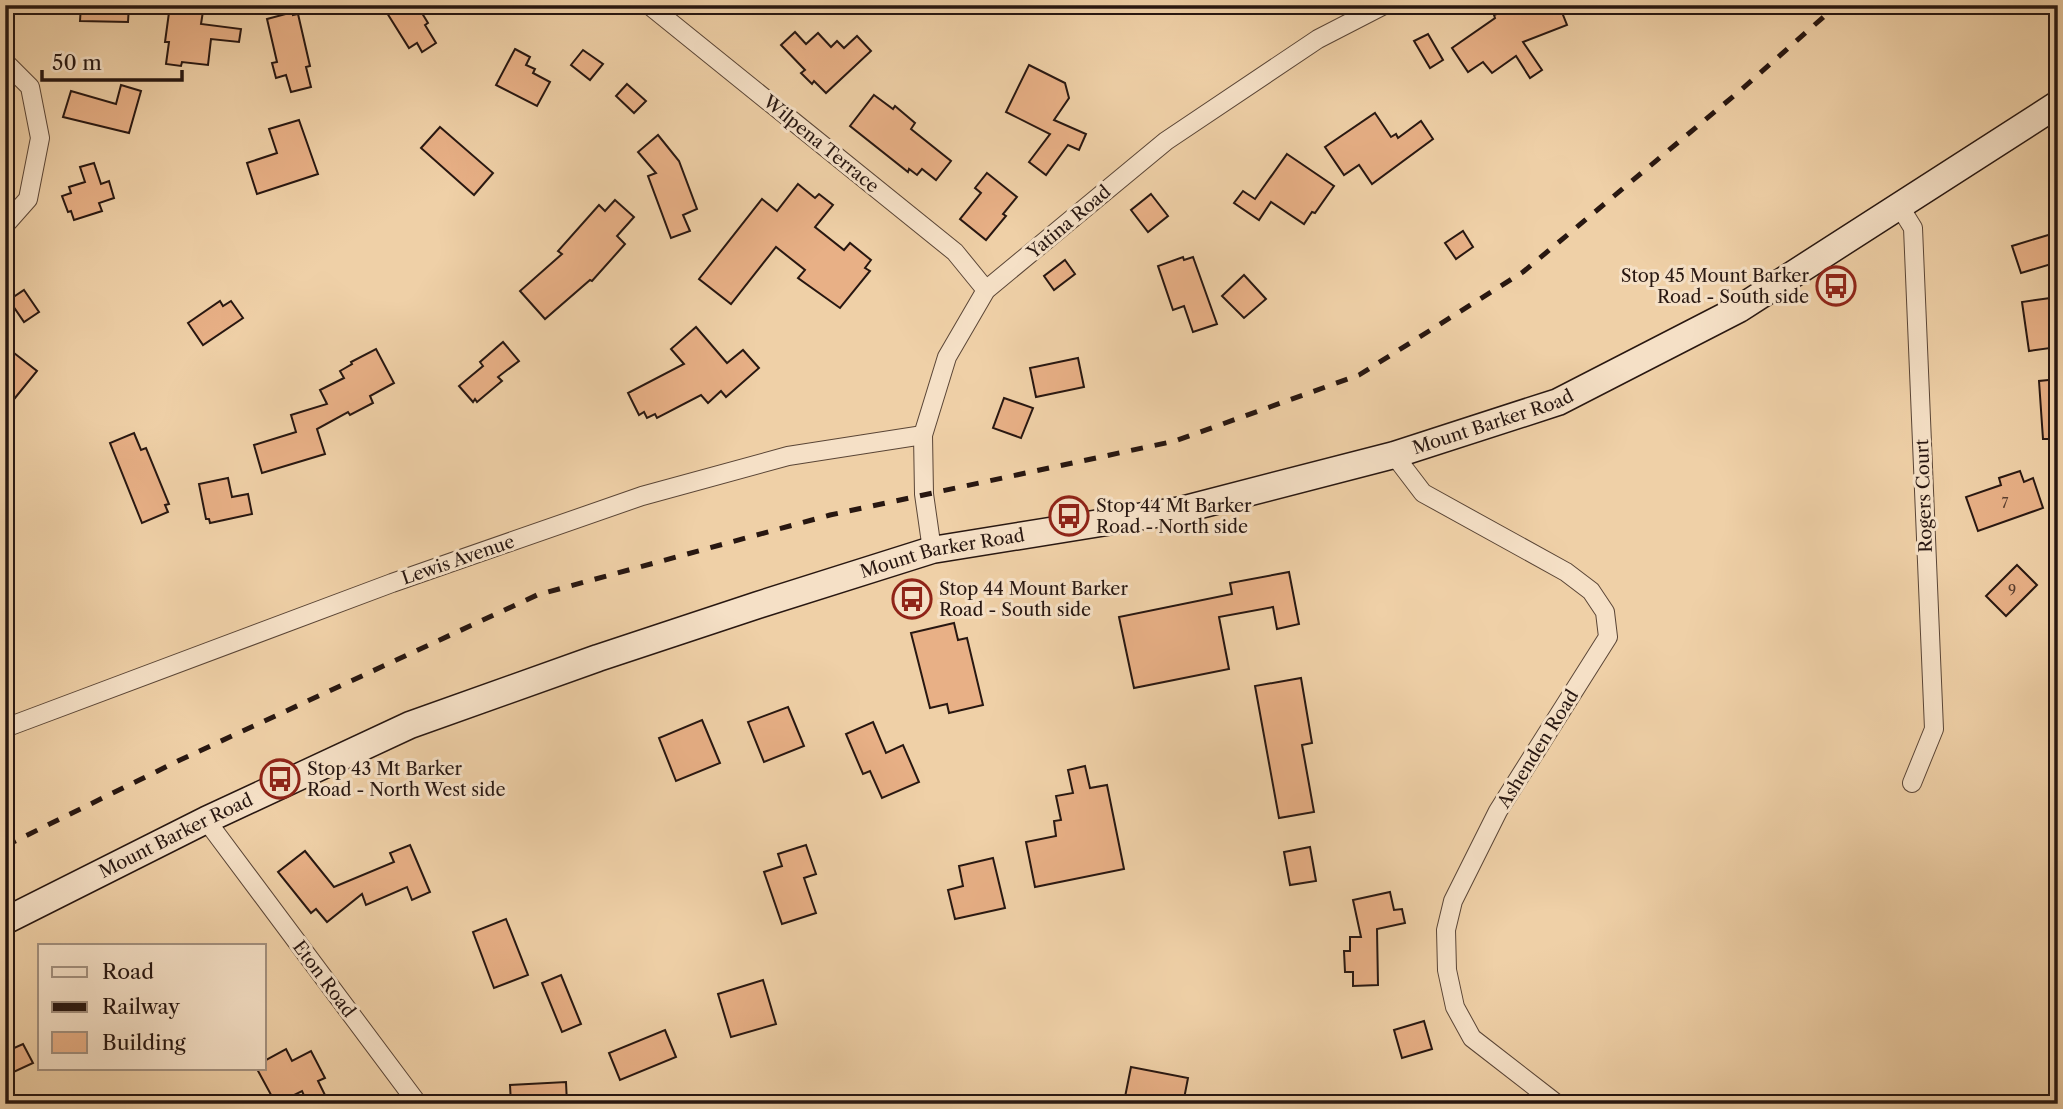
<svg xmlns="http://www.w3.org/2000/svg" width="2063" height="1109" font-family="'Libre Caslon Text',serif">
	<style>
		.building { fill: #e8b086; stroke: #281711; stroke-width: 2 }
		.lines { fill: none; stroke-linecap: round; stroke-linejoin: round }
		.minor-casing { stroke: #5a4536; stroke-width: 20 }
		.secondary-casing { stroke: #281711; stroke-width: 29 }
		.minor { stroke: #f5e0c6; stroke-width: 18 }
		.secondary { stroke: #f5e0c6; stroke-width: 26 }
		.rail { stroke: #281711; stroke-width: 5; stroke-dasharray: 12 12; stroke-linecap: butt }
		.labels { text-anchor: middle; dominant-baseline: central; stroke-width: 6; stroke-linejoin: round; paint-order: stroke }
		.number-label { font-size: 14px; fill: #583d2e }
		.street-label { font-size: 18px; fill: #281711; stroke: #f5e0c6 }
		.poi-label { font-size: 18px; fill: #281711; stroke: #f5e0c6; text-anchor: start }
	</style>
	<rect width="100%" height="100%" fill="#efd0a7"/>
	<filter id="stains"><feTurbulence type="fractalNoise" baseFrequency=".00286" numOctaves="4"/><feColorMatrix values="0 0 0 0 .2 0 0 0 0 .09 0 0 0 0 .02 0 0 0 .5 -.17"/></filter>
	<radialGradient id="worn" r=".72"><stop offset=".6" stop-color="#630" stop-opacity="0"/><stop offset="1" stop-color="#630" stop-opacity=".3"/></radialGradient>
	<!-- building -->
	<g class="building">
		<polygon points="81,5 129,5 128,22 80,21"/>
		<polygon points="170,5 204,5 201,24 241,29 239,42 211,39 208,65 182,62 181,66 166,64 169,42 165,42"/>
		<polygon points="382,5 417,5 428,23 425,25 436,43 422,52 417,43 409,48"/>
		<polygon points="1521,5 1559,5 1567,25 1523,42 1542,70 1530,78 1516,56 1492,73 1483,62 1468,72 1452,48 1495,18 1494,15"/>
		<polygon points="293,12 293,15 298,14 310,66 306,67 311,87 291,92 286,75 276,78 272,63 277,62 267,19"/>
		<polygon points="795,32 806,44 818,33 831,47 837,41 844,48 857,36 871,51 826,93 814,81 812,84 801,73 805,70 781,45"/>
		<polygon points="1428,34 1443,60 1430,68 1414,41"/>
		<polygon points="515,49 530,57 526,65 535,69 533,73 550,82 537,106 496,85"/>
		<polygon points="583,50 603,64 590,80 571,65"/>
		<polygon points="1029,65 1065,83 1069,98 1054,120 1086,134 1079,150 1068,145 1046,175 1029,162 1050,134 1006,112"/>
		<polygon points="627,84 646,101 634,113 616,96"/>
		<polygon points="121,85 141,91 129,133 63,117 71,91 116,104"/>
		<polygon points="874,95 893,109 895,106 915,123 911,129 951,161 936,180 922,169 917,175 909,169 908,172 850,126"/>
		<polygon points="1375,113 1391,137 1396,134 1398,138 1421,121 1433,139 1372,184 1359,165 1344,175 1325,147"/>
		<polygon points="299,120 318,174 257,194 247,163 277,153 269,129"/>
		<polygon points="440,127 493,173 474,195 421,148"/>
		<polygon points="658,135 679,161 697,209 683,215 690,231 671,238 648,176 656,173 638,152"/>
		<polygon points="1287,154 1334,186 1315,213 1312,212 1304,224 1271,202 1259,220 1234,203 1243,191 1255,199"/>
		<polygon points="94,163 101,184 109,181 114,198 99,203 102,211 74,220 71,211 68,212 62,196 71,193 69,187 85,182 80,167"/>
		<polygon points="987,173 1017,197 1003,214 1006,216 986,240 960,219 981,193 975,188"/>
		<polygon points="798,184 815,198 819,194 833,205 815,227 844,250 850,243 871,260 865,268 870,271 840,308 798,278 805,270 776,247 731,304 699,279 762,199 777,211"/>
		<polygon points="1151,194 1168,216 1148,232 1131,210"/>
		<polygon points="615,200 634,217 617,236 625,244 592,281 590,280 545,319 520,291 562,254 558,251 599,205 605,211"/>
		<polygon points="1463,231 1473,247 1456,259 1445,243"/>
		<polygon points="2058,232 2058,262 2021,273 2012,246"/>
		<polygon points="1183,257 1184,260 1193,257 1217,324 1193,332 1184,306 1173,310 1158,266"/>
		<polygon points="1065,260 1075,274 1054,290 1044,276"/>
		<polygon points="1244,275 1266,299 1244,318 1222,296"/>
		<polygon points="24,290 39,312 24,322 9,300"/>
		<polygon points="2058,297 2058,347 2029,351 2022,302"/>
		<polygon points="220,301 223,306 231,301 243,318 203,345 188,323"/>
		<polygon points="696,327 727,363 743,350 759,368 726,397 721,391 708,403 701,395 657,418 655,414 647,418 644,412 639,415 628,393 684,364 671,349"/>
		<polygon points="503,342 519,361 498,377 502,381 477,402 475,399 473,402 459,386 483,366 480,362"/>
		<polygon points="376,349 394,383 370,396 373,403 350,415 348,412 317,429 325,454 262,473 254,445 296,432 291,415 327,404 320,390 344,378 340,371 352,364 351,362"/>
		<polygon points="14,353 37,371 15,398 5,390 5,364"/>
		<polygon points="1078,358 1084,387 1036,397 1030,368"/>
		<polygon points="2058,379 2058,439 2043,439 2039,381"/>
		<polygon points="1004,398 1033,408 1021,438 993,428"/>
		<polygon points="134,433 141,450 146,448 169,504 165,505 168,512 142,523 110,443"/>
		<polygon points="2020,471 2024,482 2033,478 2043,508 1978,531 1966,497 2001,485 1999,478"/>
		<polygon points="228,478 232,497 248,494 252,514 210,523 209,519 206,519 199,484"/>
		<polygon points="2017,565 2037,585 2006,616 1986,596"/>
		<polygon points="1289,572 1299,624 1277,629 1273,607 1219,617 1229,669 1134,688 1119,617 1232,594 1230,583"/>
		<polygon points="954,623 958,640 967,638 983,705 949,713 947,704 930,708 911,633"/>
		<polygon points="1301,678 1312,743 1302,745 1314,812 1279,818 1255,686"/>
		<polygon points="788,707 804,746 764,762 748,722"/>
		<polygon points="702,720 720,763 676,781 659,738"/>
		<polygon points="873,722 886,753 903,745 919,782 882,798 870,771 863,774 846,734"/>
		<polygon points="1085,766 1090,788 1107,785 1124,869 1035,887 1026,842 1056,836 1054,821 1061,820 1056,796 1073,793 1068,770"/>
		<polygon points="410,845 430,892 412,900 407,887 366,905 362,894 327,922 316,909 311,913 278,872 305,851 334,887 394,862 390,853"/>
		<polygon points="806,845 816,874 804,878 816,913 782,924 764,872 782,866 778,854"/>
		<polygon points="1310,847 1316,881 1290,885 1284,852"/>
		<polygon points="993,858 1005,908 955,919 948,890 963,886 959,866"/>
		<polygon points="1390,892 1394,910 1402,909 1405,923 1377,929 1378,985 1353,986 1353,972 1345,972 1344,951 1350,951 1350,937 1361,937 1353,900"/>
		<polygon points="506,919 528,975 494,988 473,932"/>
		<polygon points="561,975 581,1024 562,1032 542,983"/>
		<polygon points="763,980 776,1024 731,1037 718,994"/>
		<polygon points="1424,1021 1432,1049 1402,1058 1394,1030"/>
		<polygon points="665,1030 676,1057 620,1080 609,1053"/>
		<polygon points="23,1044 33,1063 5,1076 5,1052"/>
		<polygon points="286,1049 292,1061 311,1051 325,1078 318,1081 327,1099 317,1104 308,1104 302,1091 276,1104 257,1069 264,1069 264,1061"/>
		<polygon points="1131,1067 1188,1078 1183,1104 1124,1102"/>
		<polygon points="566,1082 567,1104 511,1104 510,1085"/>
	</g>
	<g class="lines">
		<!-- minor casing -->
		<g class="minor-casing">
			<g id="minor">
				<polyline points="649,5 955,252 986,290"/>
				<polyline points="5,62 30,87 40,138 28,199 5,225"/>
				<polyline points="1900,207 1913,228 1934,729 1912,783"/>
				<polyline points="1394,455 1423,493 1566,572 1591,591 1605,612 1608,637 1498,811 1453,901 1446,930 1447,970 1455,1007 1472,1038 1557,1104"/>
				<polyline points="932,550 924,494 923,435 947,357 986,290 1166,141 1318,39 1384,5"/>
				<polyline points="5,728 392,583 642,496 788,456 923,435"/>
				<polyline points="206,820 418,1104"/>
			</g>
		</g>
		<!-- secondary casing -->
		<g class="secondary-casing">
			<g id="secondary">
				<path id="s1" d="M5,921L206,820L410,725L598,658L758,605L932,550L1181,510L1394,455L1558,402L1739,309L2058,104"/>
			</g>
		</g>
		<!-- minor -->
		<use href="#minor" class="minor"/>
		<!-- secondary -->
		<use href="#secondary" class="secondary"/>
		<!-- rail -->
		<polyline class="rail" points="5,846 180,760 537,595 830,515 1175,441 1359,375 1523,272 1742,89 1837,5"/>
	</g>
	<!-- icons -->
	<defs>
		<g id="bus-ring" transform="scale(2.0125)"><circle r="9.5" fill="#f5e0c6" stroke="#8f2418" stroke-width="1.5"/><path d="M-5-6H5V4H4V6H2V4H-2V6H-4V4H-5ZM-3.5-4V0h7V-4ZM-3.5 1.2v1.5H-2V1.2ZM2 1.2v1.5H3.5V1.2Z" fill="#8f2418"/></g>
	</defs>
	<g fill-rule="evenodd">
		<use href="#bus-ring" x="1836" y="286"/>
		<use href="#bus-ring" x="1069" y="516"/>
		<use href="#bus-ring" x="912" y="599"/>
		<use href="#bus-ring" x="280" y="779"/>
	</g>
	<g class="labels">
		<!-- number labels -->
		<g class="number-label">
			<text x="2005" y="503">7</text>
			<text x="2012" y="590">9</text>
		</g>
		<!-- street labels -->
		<g class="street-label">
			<text transform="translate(821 144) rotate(39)">Wilpena Terrace</text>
			<text transform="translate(1069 222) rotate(-40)">Yatina Road</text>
			<text stroke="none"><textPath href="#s1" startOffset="1577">Mount Barker Road</textPath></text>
			<text transform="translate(1924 496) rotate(-92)">Rogers Court</text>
			<text stroke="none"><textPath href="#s1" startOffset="1010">Mount Barker Road</textPath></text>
			<text transform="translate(458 560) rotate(-19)">Lewis Avenue</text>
			<text transform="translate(1538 749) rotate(-58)">Ashenden Road</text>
			<text stroke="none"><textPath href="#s1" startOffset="191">Mount Barker Road</textPath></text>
			<text transform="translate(324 979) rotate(53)">Eton Road</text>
		</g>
		<!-- poi labels -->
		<g class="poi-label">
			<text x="1809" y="276" text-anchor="end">Stop 45 Mount Barker<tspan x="1809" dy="21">Road - South side</tspan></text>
			<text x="1096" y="506">Stop 44 Mt Barker<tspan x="1096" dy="21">Road - North side</tspan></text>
			<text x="939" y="589">Stop 44 Mount Barker<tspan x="939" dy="21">Road - South side</tspan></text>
			<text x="307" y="769">Stop 43 Mt Barker<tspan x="307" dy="21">Road - North West side</tspan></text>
		</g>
	</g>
	<!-- margin -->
	<rect width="2063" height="1109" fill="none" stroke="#efd0a7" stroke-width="28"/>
	<rect x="7" y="7" width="2049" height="1095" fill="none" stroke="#281711" stroke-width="3.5"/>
	<rect x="14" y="14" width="2035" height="1081" fill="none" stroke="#281711" stroke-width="2"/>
	<!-- legend -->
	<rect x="38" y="944" width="228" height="126" fill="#f5e0c6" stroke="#a3907e" stroke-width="2"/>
	<rect x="52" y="967" width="35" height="10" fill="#f5e0c6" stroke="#a3907e" stroke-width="2"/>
	<text x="102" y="979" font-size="21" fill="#281711">Road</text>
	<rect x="52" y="1002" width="35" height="10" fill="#281711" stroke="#a3907e" stroke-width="2"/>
	<text x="102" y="1014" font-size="21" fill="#281711">Railway</text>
	<rect x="52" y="1032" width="35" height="21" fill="#e8b086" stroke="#a3907e" stroke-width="2"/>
	<text x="102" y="1050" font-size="21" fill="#281711">Building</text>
	<!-- scale -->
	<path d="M42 70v10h140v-10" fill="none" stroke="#281711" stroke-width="3.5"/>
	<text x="52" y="70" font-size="21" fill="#281711" stroke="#f5e0c6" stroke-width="5" paint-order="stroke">50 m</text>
	<rect width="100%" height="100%" filter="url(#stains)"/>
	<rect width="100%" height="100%" fill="url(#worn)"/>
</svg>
